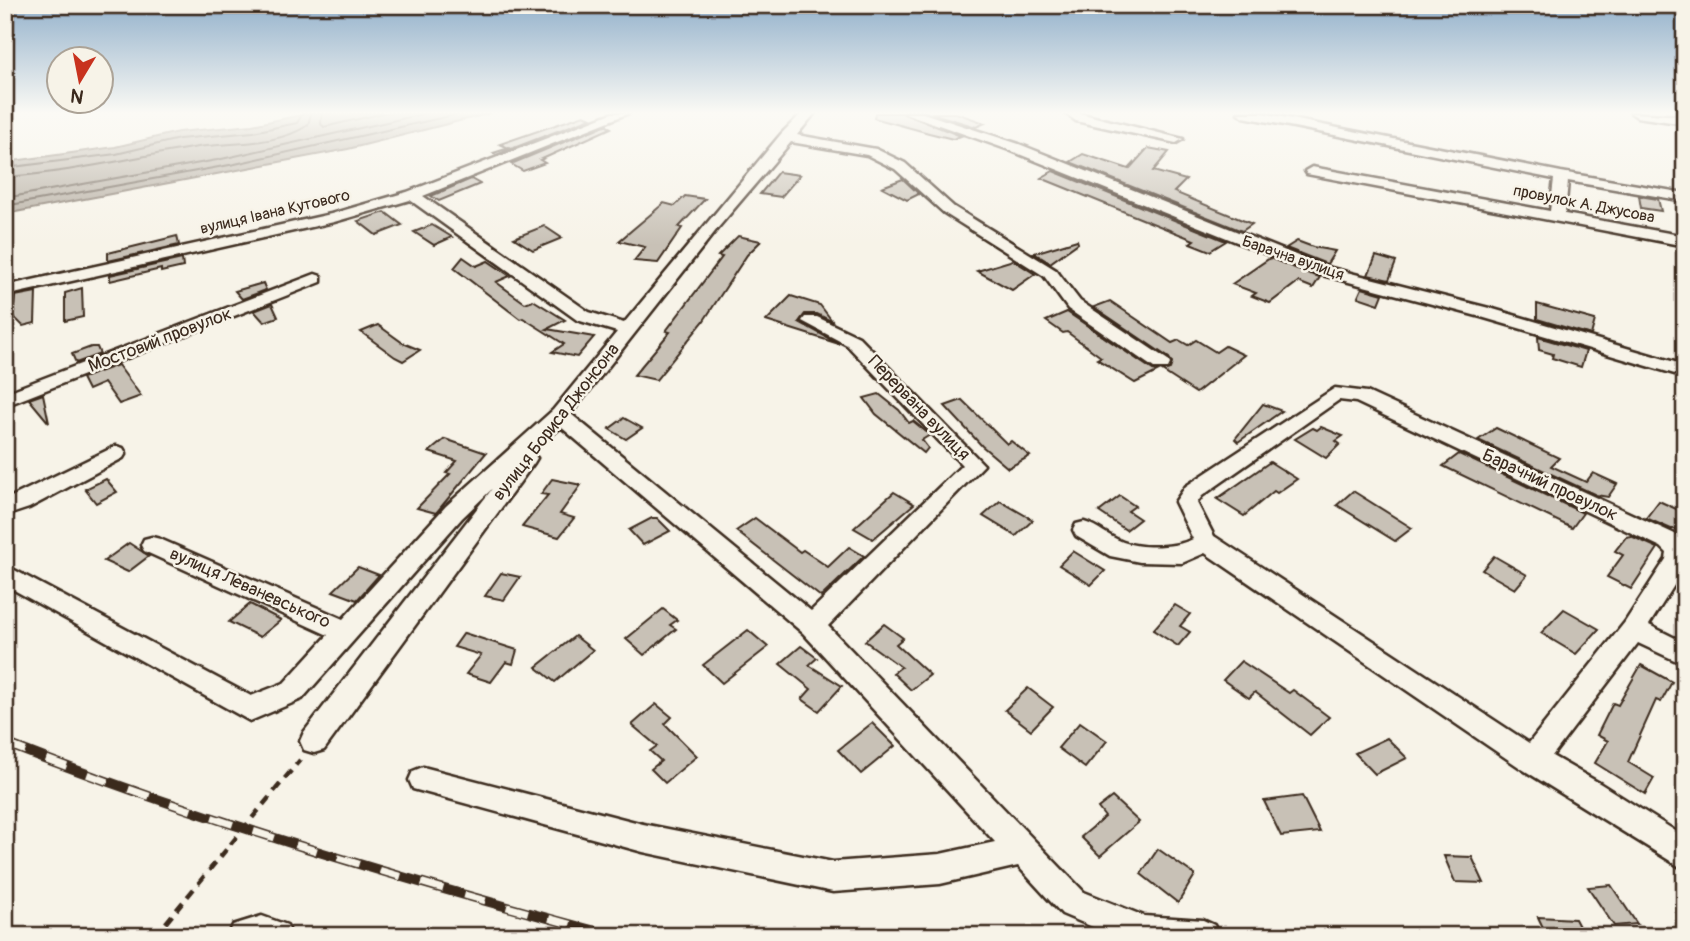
<svg xmlns="http://www.w3.org/2000/svg" width="1690" height="941" font-family="Pangolin,sans-serif">
	<style>
		.water { fill: #b4aca0; stroke: #84786c; stroke-width: 2 }
		.lines { fill: none; stroke-linecap: round; stroke-linejoin: round }
		.shore { stroke: #6b5e52; stroke-width: 2 }
		.building { fill: #c8c1b6; stroke: #3b2a1e; stroke-width: 2 }
		.minor-casing { stroke: #3b2a1e; stroke-width: 5 }
		.path { stroke: #3b2a1e; stroke-width: 4.5; stroke-dasharray: 10 7; stroke-linecap: butt }
		.minor { fill: #f7f3e8; fill-rule: evenodd }
		.rail-casing { stroke: #3b2a1e; stroke-width: 10 }
		.rail { stroke: #f7f3e8; stroke-width: 7; stroke-dasharray: 22; stroke-linecap: butt }
		.labels { text-anchor: middle; dominant-baseline: central; stroke-width: 5; stroke-linejoin: round; paint-order: stroke }
		.far-street-label { font-size: 16px; fill: #3b2a1e; stroke: #f7f3e8 }
		.street-label { font-size: 18px; fill: #3b2a1e; stroke: #f7f3e8 }
	</style>
	<rect width="100%" height="100%" fill="#f7f3e8"/>
	<filter id="ink" filterUnits="userSpaceOnUse"><feTurbulence type="fractalNoise" baseFrequency=".0143" numOctaves="2"/><feDisplacementMap in="SourceGraphic" scale="14" xChannelSelector="R" yChannelSelector="G"/><feConvolveMatrix kernelMatrix="1 2 1 2 8 2 1 2 1" color-interpolation-filters="sRGB"/></filter>
	<g filter="url(#ink)">
		<!-- water -->
		<polygon class="water" points="311,113 491,113 348,149 5,214 5,162 115,147 178,132 252,125"/>
		<g class="lines">
			<!-- shore -->
			<g class="shore">
				<polyline points="322,113 321,124 324,127 384,113"/>
				<polyline points="5,168 116,154 179,139 253,132 297,123 303,113"/>
				<path d="M5,177C70,173 133,157 198,147C232,142 278,146 308,125L311,113"/>
				<polyline points="5,198 217,160 427,113"/>
				<polyline points="5,206 235,164 463,113"/>
			</g>
		</g>
		<!-- building -->
		<g class="building">
			<polygon points="875,113 902,113 961,136 953,139 929,133 874,118"/>
			<polygon points="931,113 956,113 985,123 976,127"/>
			<polygon points="584,115 591,118 496,155 493,153 509,148 500,144"/>
			<polygon points="605,125 611,128 540,160 545,163 523,171 511,164"/>
			<polygon points="1148,148 1169,152 1153,171 1186,180 1174,192 1252,224 1242,231 1070,162 1083,154 1129,169"/>
			<polygon points="1053,171 1226,241 1210,251 1190,243 1194,240 1041,178"/>
			<polygon points="778,172 800,175 781,197 760,194"/>
			<polygon points="471,179 480,184 439,201 431,196"/>
			<polygon points="903,179 919,194 907,200 882,187"/>
			<polygon points="685,196 705,199 679,227 682,228 658,263 634,261 645,247 619,241 664,203 675,206"/>
			<polygon points="1639,196 1658,199 1661,211 1641,208"/>
			<polygon points="385,212 402,225 376,235 358,221"/>
			<polygon points="432,225 452,237 434,245 414,232"/>
			<polygon points="544,226 562,238 533,250 514,238"/>
			<polygon points="177,236 179,245 108,261 108,253"/>
			<polygon points="738,236 761,241 747,255 703,322 656,380 634,375 670,332 666,331 722,257 718,256"/>
			<polygon points="1077,240 1078,243 1050,263 1034,253"/>
			<polygon points="1297,241 1313,247 1335,251 1327,264 1324,263 1286,248"/>
			<polygon points="1376,256 1396,262 1389,280 1368,275"/>
			<polygon points="463,257 476,266 488,261 510,276 496,282 525,303 533,300 565,320 547,329 594,337 577,357 552,352 564,344 523,318 520,319 454,268"/>
			<polygon points="1270,258 1310,274 1320,277 1313,288 1298,282 1270,303 1252,296 1256,293 1232,284"/>
			<polygon points="182,259 183,267 161,272 161,269 110,281 110,275"/>
			<polygon points="1013,260 1035,274 1012,290 977,271"/>
			<polygon points="263,283 266,290 242,299 235,291"/>
			<polygon points="82,288 83,317 65,321 65,293"/>
			<polygon points="1362,288 1383,294 1379,304 1358,297"/>
			<polygon points="36,292 35,323 23,326 13,316 15,296"/>
			<polygon points="791,296 820,305 833,322 817,314 805,314 799,322 839,344 766,321"/>
			<polygon points="1110,301 1172,343 1179,340 1188,345 1196,340 1216,352 1225,346 1244,355 1196,393 1162,371 1170,369 1172,363 1169,358 1094,307"/>
			<polygon points="272,304 278,317 264,322 254,311"/>
			<polygon points="1537,304 1595,320 1591,335 1537,319"/>
			<polygon points="1067,312 1153,370 1159,371 1135,383 1097,359 1101,357 1067,332 1063,333 1046,321"/>
			<polygon points="378,325 403,343 420,350 403,361 395,357 361,332"/>
			<polygon points="1538,337 1586,351 1581,367 1552,358 1553,354 1539,350"/>
			<polygon points="91,347 97,347 100,354 76,363 72,354"/>
			<polygon points="118,365 141,396 119,404 104,383 88,390 82,378"/>
			<polygon points="43,394 49,423 29,399"/>
			<polygon points="879,394 899,410 909,423 913,421 930,435 922,440 928,448 924,453 876,414 864,398"/>
			<polygon points="962,400 1007,444 1011,441 1030,456 1008,468 982,446 945,406"/>
			<polygon points="1263,404 1282,411 1238,442 1235,439"/>
			<polygon points="624,418 642,428 626,439 609,429"/>
			<polygon points="1321,427 1343,436 1336,441 1340,444 1326,458 1295,439 1313,428 1317,430"/>
			<polygon points="1496,428 1559,458 1551,466 1586,482 1593,473 1617,484 1608,497 1596,495 1478,440"/>
			<polygon points="445,439 486,453 436,513 417,508 450,474 446,473 457,461 429,452"/>
			<polygon points="1459,454 1583,513 1572,528 1443,466"/>
			<polygon points="1270,462 1297,479 1277,493 1274,491 1244,516 1217,499"/>
			<polygon points="106,479 117,492 96,503 85,489"/>
			<polygon points="552,479 581,485 560,514 574,518 559,537 522,527 548,495 541,494"/>
			<polygon points="1353,491 1412,528 1395,541 1337,505"/>
			<polygon points="894,492 914,504 873,539 854,528"/>
			<polygon points="1120,496 1135,506 1128,511 1140,519 1126,530 1099,512"/>
			<polygon points="1000,501 1033,520 1016,536 983,516"/>
			<polygon points="1659,501 1685,513 1676,529 1671,529 1646,518"/>
			<polygon points="652,518 657,518 670,531 643,545 629,530"/>
			<polygon points="755,518 800,552 803,550 828,567 849,547 864,556 821,597 736,531"/>
			<polygon points="1631,536 1658,548 1631,589 1607,577 1623,555 1615,551 1626,537"/>
			<polygon points="129,543 149,556 128,572 104,561"/>
			<polygon points="1073,551 1105,571 1091,585 1059,565"/>
			<polygon points="1494,556 1527,575 1515,589 1482,570"/>
			<polygon points="358,567 379,575 357,600 333,591"/>
			<polygon points="501,573 520,577 504,600 485,596"/>
			<polygon points="250,604 281,620 260,637 229,622"/>
			<polygon points="1175,605 1190,614 1180,626 1190,632 1178,646 1153,630"/>
			<polygon points="663,609 677,620 670,625 676,629 644,655 626,639"/>
			<polygon points="1564,609 1599,629 1576,654 1541,633"/>
			<polygon points="884,624 903,638 896,644 930,675 911,690 893,673 901,667 865,641"/>
			<polygon points="748,630 768,647 722,683 703,665"/>
			<polygon points="464,633 517,650 513,664 506,662 491,682 466,674 481,655 454,647"/>
			<polygon points="575,636 593,650 555,682 536,667"/>
			<polygon points="801,646 817,658 809,665 842,686 819,711 802,699 811,689 780,664"/>
			<polygon points="1241,661 1289,693 1293,690 1329,717 1310,735 1255,692 1249,698 1223,680"/>
			<polygon points="1641,665 1672,682 1661,702 1656,700 1628,762 1654,778 1645,794 1595,763 1608,741 1597,735 1613,703 1618,705"/>
			<polygon points="1028,688 1053,707 1031,730 1005,710"/>
			<polygon points="656,704 672,717 665,724 697,756 665,783 651,769 661,761 650,751 657,746 632,725"/>
			<polygon points="1080,722 1107,741 1085,768 1058,748"/>
			<polygon points="872,723 895,746 861,774 838,750"/>
			<polygon points="1387,738 1407,758 1375,774 1355,753"/>
			<polygon points="1302,796 1320,832 1281,836 1264,801"/>
			<polygon points="1112,797 1139,822 1100,856 1081,837 1105,817 1098,808"/>
			<polygon points="1158,849 1195,875 1178,903 1141,874"/>
			<polygon points="1444,856 1472,857 1484,883 1455,882"/>
			<polygon points="1611,885 1637,924 1614,926 1588,887"/>
			<polygon points="1538,917 1575,919 1584,936 1547,936"/>
		</g>
		<g class="lines">
			<!-- minor casing -->
			<g class="minor-casing">
				<g id="minor">
					<polygon points="612,113 629,113 423,196 589,312 624,323 781,134 802,113 815,113 797,135 876,149 905,163 954,207 1056,270 1080,301 1168,360 1170,364 1168,368 1154,368 1068,309 1044,276 944,213 895,169 867,155 791,142 717,229 571,414 811,611 962,465 847,345 802,321 805,317 817,317 859,337 984,465 828,626 1084,892 1144,916 1203,920 1214,925 1219,936 1114,936 1062,914 1018,866 940,884 833,892 643,852 413,789 409,780 413,771 423,767 643,824 833,862 940,854 995,842 803,633 561,427 531,452 537,458 534,463 324,750 314,753 304,750 300,741 304,732 492,489 462,518 302,699 250,721 5,585 5,565 251,696 284,683 328,635 144,551 141,545 144,539 152,537 160,539 343,619 446,506 553,410 617,332 577,320 410,200 334,222 5,296 5,286 331,214 407,192"/>
					<polygon points="905,113 923,113 1019,144 1323,266 1493,309 1685,365 1685,377 1481,317 1311,272 1009,150"/>
					<polygon points="1065,113 1079,113 1183,139 1176,143 1076,121"/>
					<polygon points="1238,113 1262,113 1561,172 1685,193 1685,201 1568,181 1565,214 1685,236 1685,246 1307,174 1305,171 1312,167 1550,211 1554,179 1244,117"/>
					<polygon points="1631,113 1685,116 1685,124 1637,117"/>
					<polygon points="315,274 321,276 321,282 5,406 5,393"/>
					<path d="M1335,388L1367,392L1677,535L1685,543V568L1649,625L1685,643V665L1638,643L1552,756L1601,784L1685,837V870L1522,769L1205,553L1182,563L1140,562L1110,556L1076,536L1073,530L1076,524L1084,522C1098,526 1109,537 1123,542C1143,549 1175,548 1193,539L1175,502L1186,486ZM1339,400L1356,402L1661,547L1667,553L1666,559L1625,622L1529,743L1214,536L1197,503L1202,496Z"/>
					<polygon points="116,446 123,448 126,453 123,458 29,508 5,516 5,500"/>
					<polygon points="262,916 287,925 292,936 228,936 233,925"/>
				</g>
			</g>
			<!-- path -->
			<polyline class="path" points="155,936 300,760"/>
			<!-- minor -->
			<use href="#minor" class="minor"/>
			<!-- rail casing -->
			<g class="rail-casing">
				<path id="rail" d="M5,743C204,821 408,881 614,936"/>
			</g>
			<!-- rail -->
			<use href="#rail" class="rail"/>
		</g>
	</g>
	<!-- sky -->
	<linearGradient id="sky" x2="0" y2="1"><stop stop-color="#93b1cb"/><stop offset="0.46" stop-color="#fbfaf5"/><stop offset="1" stop-color="#fbfaf5" stop-opacity="0"/></linearGradient>
	<rect width="1690" height="245" fill="url(#sky)"/>
	<g class="labels">
		<!-- far-street labels -->
		<g class="far-street-label">
			<text transform="translate(1584 204) rotate(11)">провулок А. Джусова</text>
			<text transform="translate(275 212) rotate(-13)">вулиця Івана Кутового</text>
			<text transform="translate(1293 258) rotate(19)">Барачна вулиця</text>
		</g>
		<!-- street labels -->
		<g class="street-label">
			<text transform="translate(160 340) rotate(-21)">Мостовий провулок</text>
			<text transform="translate(919 408) rotate(46)">Перервана вулиця</text>
			<text transform="translate(556 422) rotate(-52)">вулиця Бориса Джонсона</text>
			<text transform="translate(1550 485) rotate(25)">Барачний провулок</text>
			<text transform="translate(250 588) rotate(24)">вулиця Леваневського</text>
		</g>
	</g>
	<!-- margin -->
	<rect width="1690" height="941" fill="none" stroke="#f7f3e8" stroke-width="28"/>
	<rect x="14" y="14" width="1662" height="913" fill="none" stroke="#3b2a1e" stroke-width="2.5" filter="url(#ink)"/>
	<!-- north arrow -->
	<g transform="translate(80 80) rotate(190)"><circle r="33" fill="#f7f3e8" stroke="#aca397" stroke-width="2"/>
	<path d="M0-5L12 26L0 18L-12 26Z" fill="#c8321e"/>
	<text y="-10" font-size="19" font-weight="bold" text-anchor="middle" fill="#3b2a1e">N</text>
	</g>
</svg>
